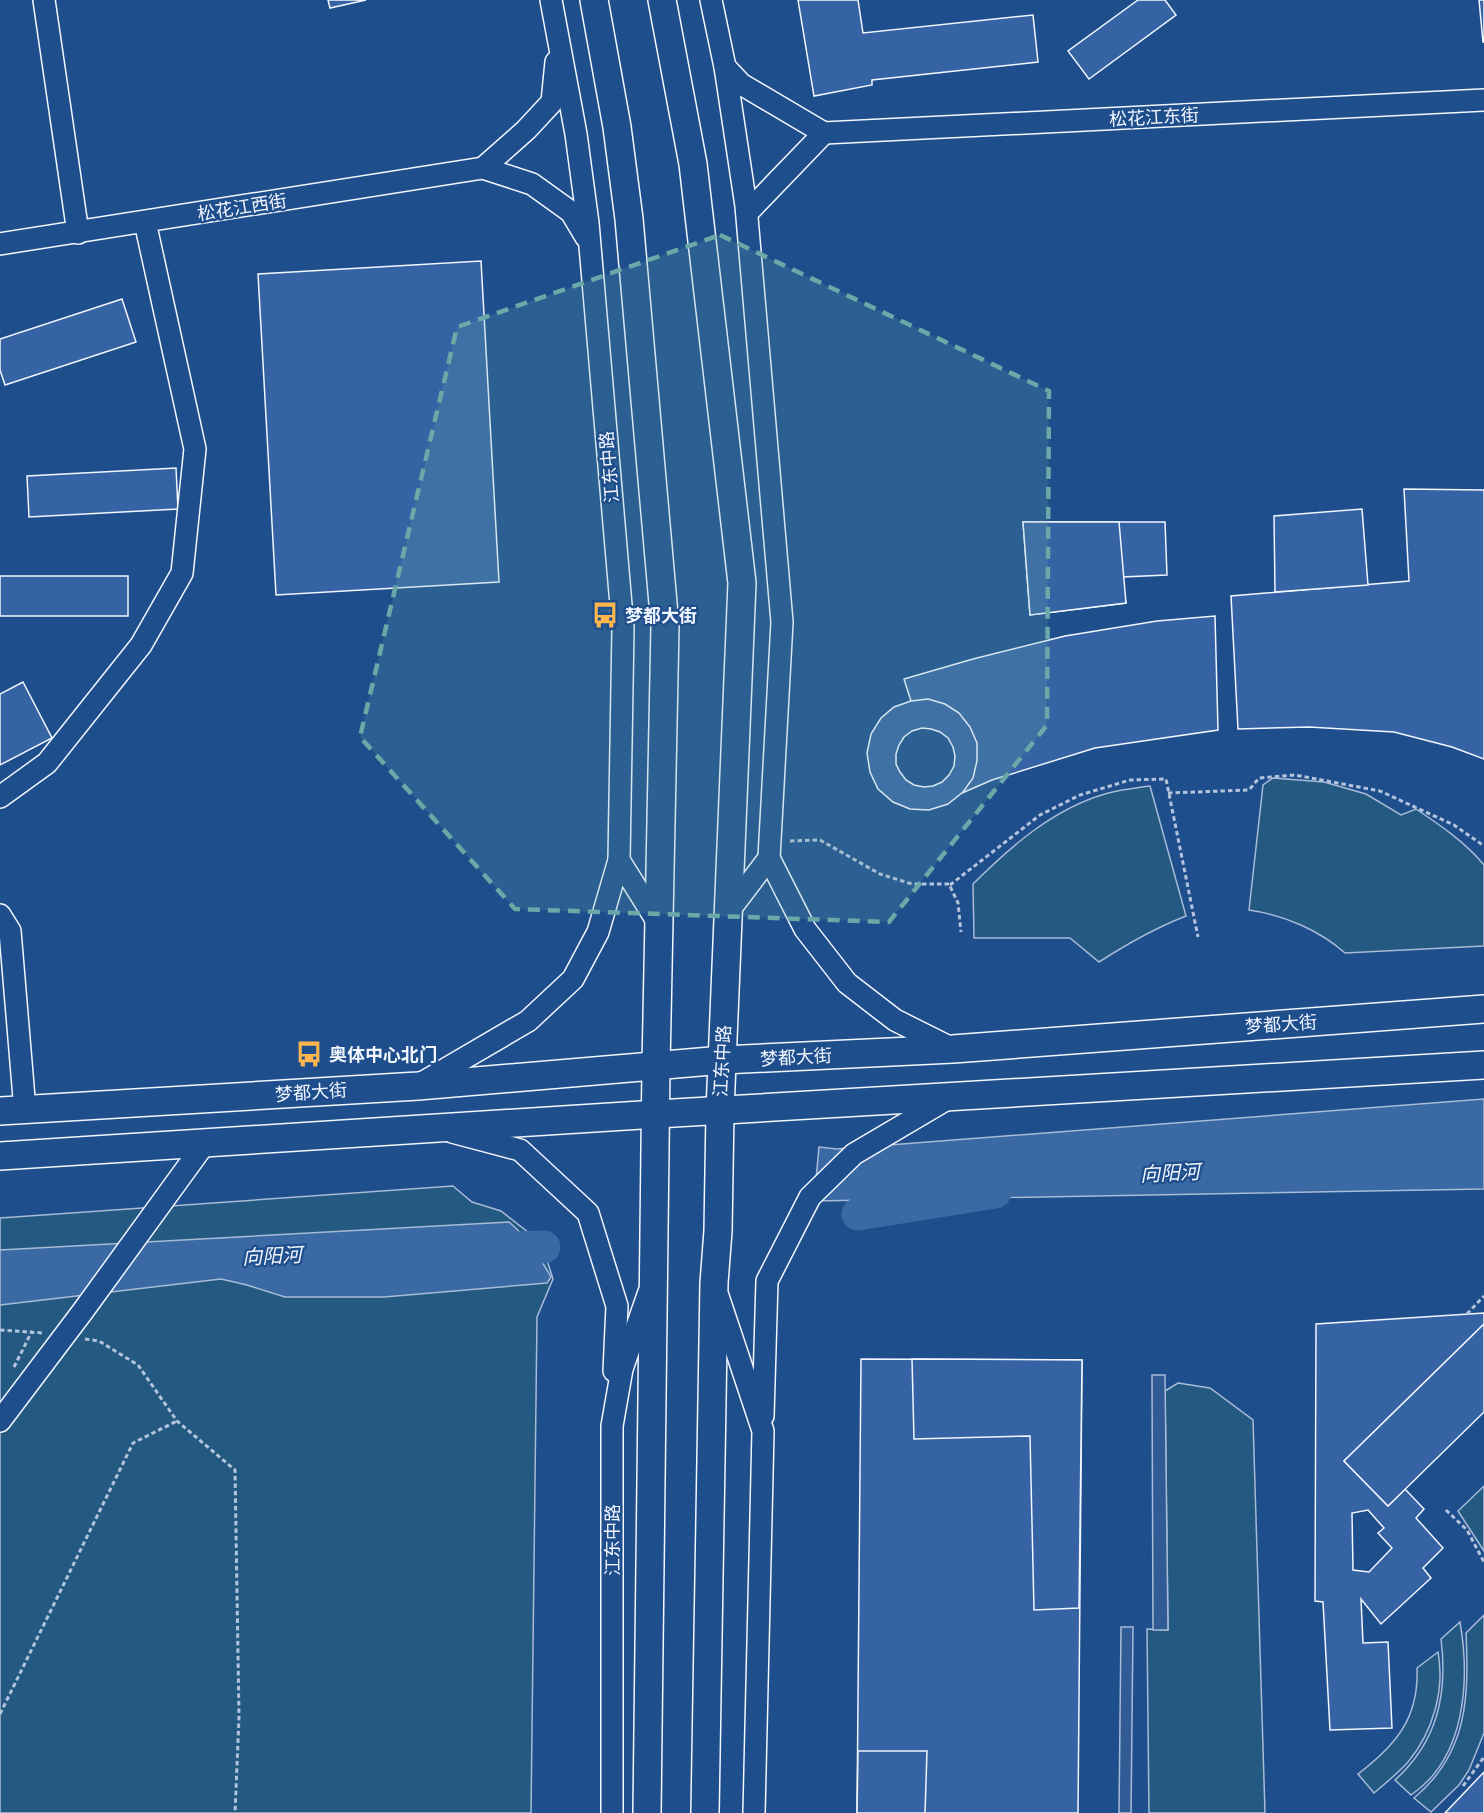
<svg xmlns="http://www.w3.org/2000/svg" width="1484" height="1813" font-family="'Work Sans','Noto Sans SC',sans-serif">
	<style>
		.green { fill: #245a82; stroke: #a8bbd7; stroke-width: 1.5 }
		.parking { fill: #305b95; stroke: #a8bbd7; stroke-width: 1.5 }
		.water { fill: #3b69a3; stroke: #a8bbd7; stroke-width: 1.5 }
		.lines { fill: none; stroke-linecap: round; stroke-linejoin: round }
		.river { stroke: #3b69a3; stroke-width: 33 }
		.building { fill: #3563a3; stroke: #f2f6ff; stroke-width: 1.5; fill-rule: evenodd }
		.minor-casing { stroke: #f2f6ff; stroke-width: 24 }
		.major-casing { stroke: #f2f6ff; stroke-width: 30 }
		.path { stroke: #b3c4dc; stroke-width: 3; stroke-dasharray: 4.5 3; stroke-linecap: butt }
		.minor { stroke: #1f4e8c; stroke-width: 21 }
		.major { stroke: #1f4e8c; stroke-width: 27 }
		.marked { fill: #6aa9a8; fill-opacity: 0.2; stroke: #6aa9a8; stroke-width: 4.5; stroke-dasharray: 12 8; stroke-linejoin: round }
		.labels { text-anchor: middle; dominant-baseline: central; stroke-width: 4.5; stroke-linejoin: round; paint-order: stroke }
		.street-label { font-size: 18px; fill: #f2f6ff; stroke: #1f4e8c }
		.poi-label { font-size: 18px; font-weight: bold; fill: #f2f6ff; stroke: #1f4e8c; text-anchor: start }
		.water-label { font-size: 20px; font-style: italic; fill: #f2f6ff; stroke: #1f4e8c }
	</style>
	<rect width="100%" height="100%" fill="#1f4e8c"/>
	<!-- green -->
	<g class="green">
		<path d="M1273,778L1324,782L1366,794L1401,815L1416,809C1440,825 1465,842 1484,865V946L1345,953C1319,930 1284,915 1249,910L1263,785Z"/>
		<path d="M1150,786L1186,916C1155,928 1127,944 1099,962L1070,938H974L973,884C1010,847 1053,809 1105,794C1119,790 1135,788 1150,786Z"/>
		<polygon points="453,1186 472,1202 501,1211 529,1233 545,1254 553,1279 537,1317 531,1813 0,1813 0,1218"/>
		<polygon points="1178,1383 1210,1388 1253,1420 1265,1813 1149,1813 1147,1629 1168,1630 1165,1391"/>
		<polygon points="1484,1486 1484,1551 1458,1511"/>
		<path d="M1484,1615V1733L1469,1770L1459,1785L1431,1812L1414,1798C1468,1753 1469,1697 1466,1633Z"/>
		<path d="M1460,1622C1470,1680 1466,1758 1411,1795L1395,1780C1437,1742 1448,1695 1441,1639Z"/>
		<path d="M1438,1652C1445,1690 1433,1732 1408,1762C1398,1773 1386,1783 1374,1793L1358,1774C1396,1745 1419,1718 1417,1668Z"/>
	</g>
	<!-- parking -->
	<g class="parking">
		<polygon points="1152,1375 1165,1375 1168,1630 1153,1630"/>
		<polygon points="1121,1627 1133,1627 1131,1813 1119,1813"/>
	</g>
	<!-- water -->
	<g class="water">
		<polygon points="1484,1099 1484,1189 814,1201 819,1147 837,1149"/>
		<path d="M509,1222C527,1237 539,1256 551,1277L547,1283L384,1297H285L247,1285L221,1279L0,1305V1250Z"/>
	</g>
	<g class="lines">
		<!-- river -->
		<g class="river">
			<polyline points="858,1214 995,1192"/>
			<polyline points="489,1249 544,1247"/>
		</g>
	</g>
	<!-- building -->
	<g class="building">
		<polygon points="328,0 366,0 330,8"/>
		<polygon points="798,0 858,0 863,33 1033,15 1038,62 872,80 872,85 814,96"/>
		<polygon points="1138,0 1165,0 1176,15 1089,79 1068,51"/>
		<polygon points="1479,0 1484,0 1484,42 1483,42"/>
		<polygon points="481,261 499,582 276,595 258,274"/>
		<polygon points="122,299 136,342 5,385 0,370 0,339"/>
		<polygon points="176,468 178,509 29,517 27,476"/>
		<polygon points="1404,489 1484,490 1484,759 1452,747 1394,732 1309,727 1238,729 1231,596 1409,581"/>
		<polygon points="1362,509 1368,585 1275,592 1274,516"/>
		<polygon points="1023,522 1165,522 1167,575 1122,577 1126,603 1030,615"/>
		<polygon points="1023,522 1119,522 1126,603 1030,615"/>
		<rect x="0" y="576" width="128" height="40"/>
		<polygon points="1215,616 1218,730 1095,748 992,780 962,793 963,734 911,701 904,679 973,659 1065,636 1157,621"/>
		<polygon points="23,682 52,738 0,765 0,694"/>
		<path d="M928,699L945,704L959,713L970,727L977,743V761L973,778L963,792L948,804L929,810L910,809L893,802L878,789L870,772L867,753L871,734L881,718L894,707L911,701ZM922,728L931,729L940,732L948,738L953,747L955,756L954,766L949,775L942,782L933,786L924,787L914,785L906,780L900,772L896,764V754L899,745L904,737L912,731Z"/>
		<path d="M1484,1313V1324L1344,1461L1388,1506L1405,1489L1424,1509L1416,1518L1443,1548L1423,1568L1431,1578L1381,1624L1361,1599L1363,1643L1388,1642L1392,1728L1330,1730L1323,1602L1315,1601L1316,1324ZM1368,1510L1384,1528L1378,1533L1392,1548L1369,1572L1353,1570L1352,1513Z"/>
		<polygon points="1484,1324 1484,1412 1388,1506 1344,1461"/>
		<polygon points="861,1359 1082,1360 1078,1813 857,1813"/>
		<polygon points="912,1359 1082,1360 1079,1608 1034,1610 1030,1436 914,1439"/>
		<polygon points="858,1751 927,1751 925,1813 857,1813"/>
		<polygon points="1484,1772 1484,1813 1445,1813"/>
	</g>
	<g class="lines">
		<!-- minor casing -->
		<g class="minor-casing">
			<g id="minor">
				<polyline points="44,0 78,233"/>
				<polyline points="551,0 576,134 588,223 623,628 619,860 660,926"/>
				<polyline points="711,0 725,67 746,206 782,622 769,858 728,912"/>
				<polyline points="725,67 741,84 824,133"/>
				<polyline points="824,133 1484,100"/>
				<polyline points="483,168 526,130 552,102 556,62"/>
				<polyline points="747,213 824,133"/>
				<polyline points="0,244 483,168 532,184 571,212 586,237"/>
				<polyline points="0,797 47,763 141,645 182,573 195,449 145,222"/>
				<polyline points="769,858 805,929 847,983 895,1020 953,1049"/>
				<polyline points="0,915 10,931 25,1110"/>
				<polyline points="420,1084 528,1021 573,979 598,932 619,860"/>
				<polyline points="452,1132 520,1150 588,1213 617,1306 614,1371"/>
				<polyline points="718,1296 763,1431 754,1813"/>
				<polyline points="763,1416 767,1281 810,1197 854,1154 949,1098"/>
				<polyline points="0,1421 83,1311 205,1143"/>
				<polyline points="612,1813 612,1426 622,1369 649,1292"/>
			</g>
		</g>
		<!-- major casing -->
		<g class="major-casing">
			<g id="major">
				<polyline points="594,0 617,127 629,219 665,626 656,1066 647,1813"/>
				<polyline points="662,0 693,164 742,583 720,1111 718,1231 714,1283 705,1813"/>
				<polyline points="0,1111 418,1086 723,1060 953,1049 1484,1009"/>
				<polyline points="0,1156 657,1114 1484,1065"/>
			</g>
		</g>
		<!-- path -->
		<g class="path">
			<polyline points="1168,793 1249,790 1259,778 1295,775 1380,791 1454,825 1484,846"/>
			<polyline points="790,841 820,840 880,874 912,884 949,884 958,903 961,932"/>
			<polyline points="950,885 1040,815 1080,795 1130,780 1166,779 1198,937"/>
			<polyline points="1467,1314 1484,1296"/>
			<polyline points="0,1330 43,1333"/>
			<polyline points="85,1339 99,1341 138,1365 177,1421 235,1470 239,1717 235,1813"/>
			<polyline points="14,1367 32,1331"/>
			<polyline points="1446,1510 1467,1530 1484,1562"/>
			<polyline points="0,1714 133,1443 177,1421"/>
			<polyline points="1463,1786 1484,1757"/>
		</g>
		<!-- minor -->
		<use href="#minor" class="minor"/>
		<!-- major -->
		<use href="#major" class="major"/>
	</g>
	<!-- marked area -->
	<path class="marked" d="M720,235L1049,391L1047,725L889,922L515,909L360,737L457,327Z"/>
	<!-- icons -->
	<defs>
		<g id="bus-bare" transform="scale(2.07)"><path d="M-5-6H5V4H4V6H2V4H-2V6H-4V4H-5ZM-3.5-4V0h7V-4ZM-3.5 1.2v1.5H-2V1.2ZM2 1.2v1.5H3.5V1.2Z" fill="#ffb74d" stroke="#1f4e8c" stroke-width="2.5" paint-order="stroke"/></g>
	</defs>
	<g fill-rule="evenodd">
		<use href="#bus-bare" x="605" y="615"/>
		<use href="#bus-bare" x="309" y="1054"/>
	</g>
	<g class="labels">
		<!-- street labels -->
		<g class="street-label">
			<text transform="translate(1154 117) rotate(-3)">松花江东街</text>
			<text transform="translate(242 207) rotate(-9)">松花江西街</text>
			<text transform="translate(609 467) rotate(-95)">江东中路</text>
			<text transform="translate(1281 1024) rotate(-4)">梦都大街</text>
			<text transform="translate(796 1057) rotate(-3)">梦都大街</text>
			<text transform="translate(722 1061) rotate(-87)">江东中路</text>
			<text transform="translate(311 1092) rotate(-4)">梦都大街</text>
			<text transform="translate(612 1540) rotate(-90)">江东中路</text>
		</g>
		<!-- poi labels -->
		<g class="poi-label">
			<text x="625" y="615">梦都大街</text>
			<text x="329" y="1054">奥体中心北门</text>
		</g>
		<!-- water labels -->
		<g class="water-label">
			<text transform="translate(1170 1173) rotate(-3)">向阳河</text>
			<text transform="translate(272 1256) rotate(-3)">向阳河</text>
		</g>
	</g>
</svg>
